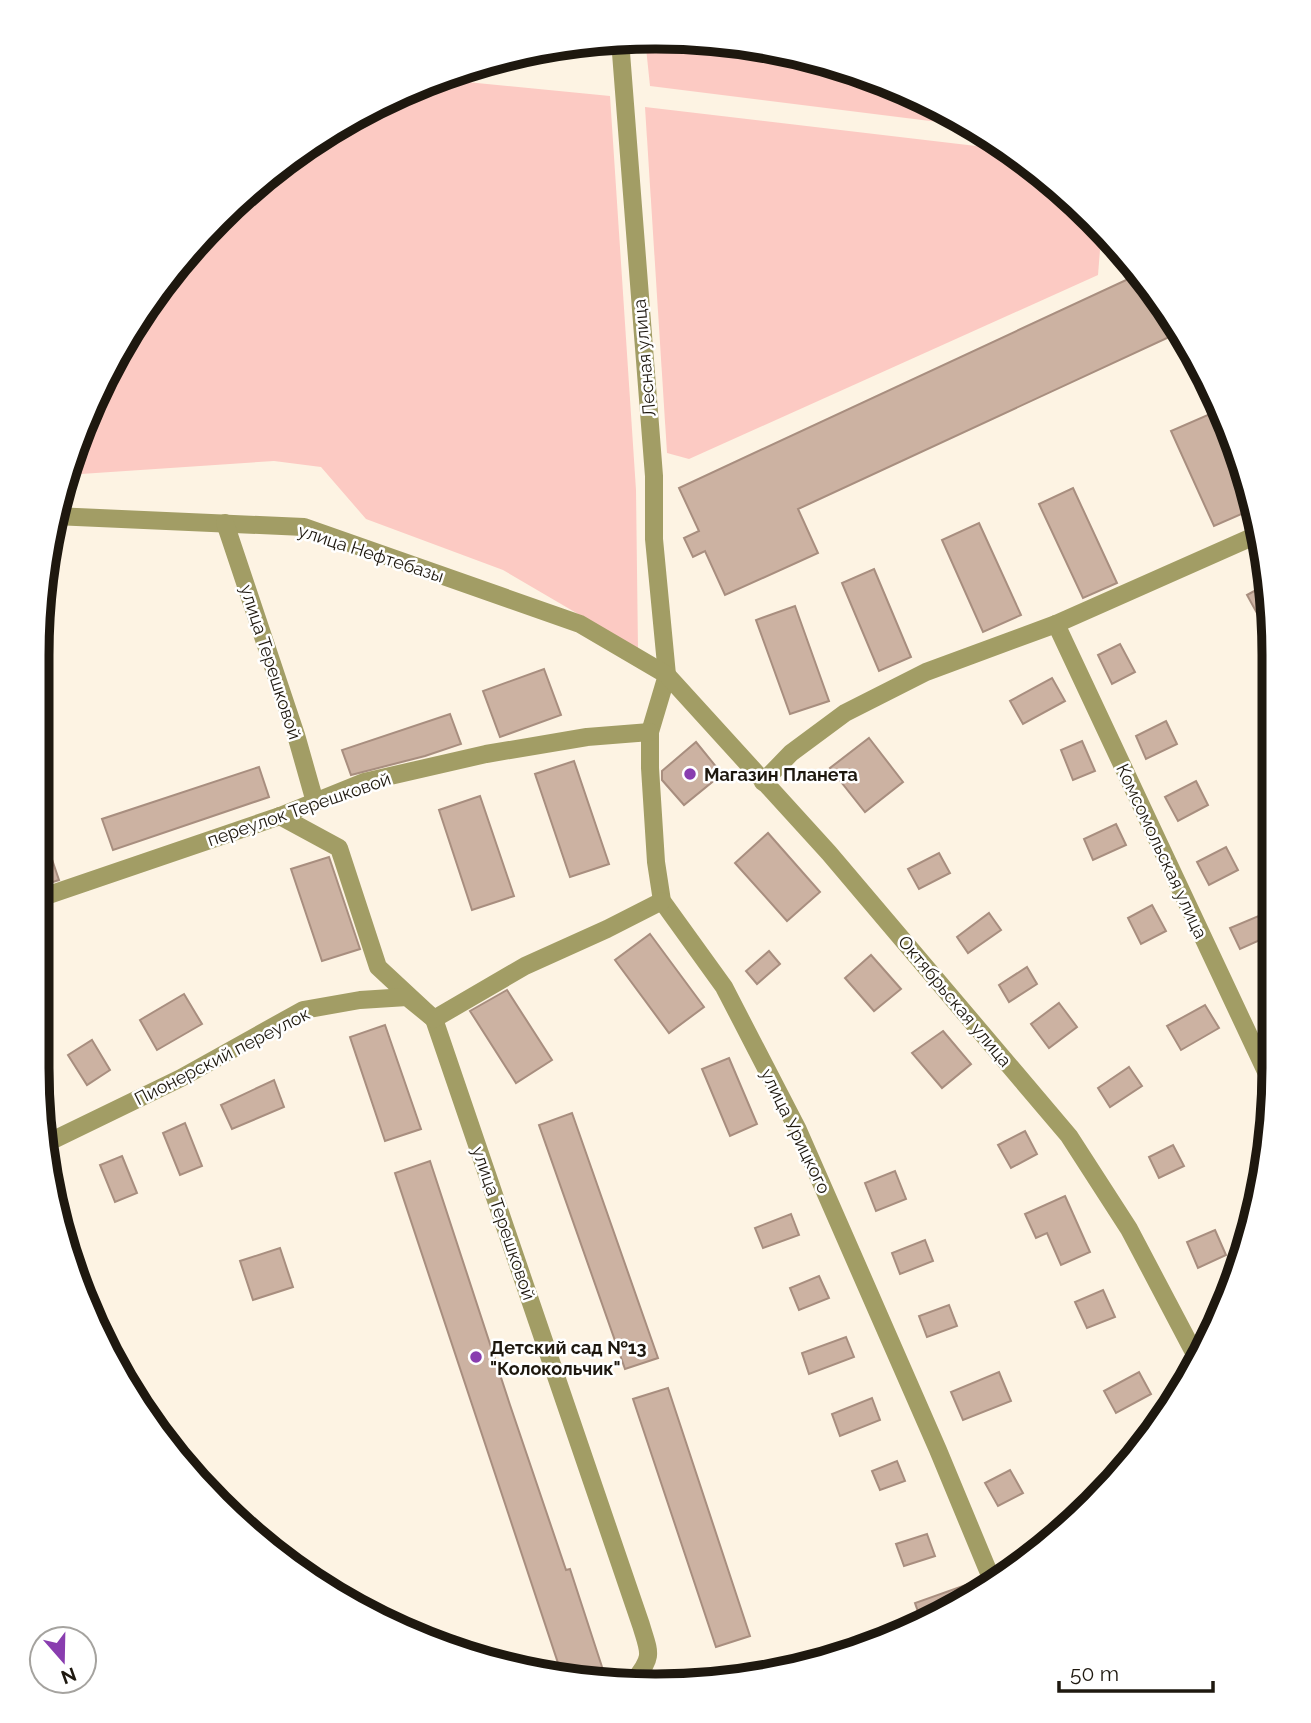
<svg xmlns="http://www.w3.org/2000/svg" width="1311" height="1723" font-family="Raleway,sans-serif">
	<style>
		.green { fill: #fccac3 }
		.building { fill: #ccb2a2; stroke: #a88e7f; stroke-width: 2 }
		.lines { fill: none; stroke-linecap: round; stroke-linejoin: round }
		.minor { stroke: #a29d65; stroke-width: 18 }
		.poi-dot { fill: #893daf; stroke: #fff; stroke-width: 2.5 }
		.labels { text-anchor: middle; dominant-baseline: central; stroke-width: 5; stroke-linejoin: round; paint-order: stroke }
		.street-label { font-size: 18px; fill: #1e180f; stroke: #fff }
		.poi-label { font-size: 18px; font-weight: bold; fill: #1e180f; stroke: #fff; text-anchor: start }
		.rim { fill: none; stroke: #1e180f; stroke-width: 9 }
	</style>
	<rect width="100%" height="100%" fill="#fdf3e3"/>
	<!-- green -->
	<g class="green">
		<polygon points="656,37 777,49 893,84 970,126 650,86 645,38"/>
		<polygon points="436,79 610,96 636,490 638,649 503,570 366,519 321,467 274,461 66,475 100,382 164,279 312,141 419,84"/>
		<polygon points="645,107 1010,150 1099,226 1101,237 1098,275 689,459 667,453"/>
	</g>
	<!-- building -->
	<g class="building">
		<polygon points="1139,274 1170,312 1180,332 798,509 818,553 725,595 705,551 693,557 684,538 699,531 679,488"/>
		<polygon points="1210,414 1253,509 1214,526 1171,431"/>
		<polygon points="1073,488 1117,583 1083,598 1039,504"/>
		<polygon points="979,523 1021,615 983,632 942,540"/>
		<polygon points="874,569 911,657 879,671 842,583"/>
		<polygon points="1269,583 1269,635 1247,595"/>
		<polygon points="795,606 829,701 790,714 756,620"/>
		<polygon points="1120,644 1135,672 1112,684 1098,655"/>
		<polygon points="544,669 561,715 500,737 483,691"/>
		<polygon points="1052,678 1065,701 1023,724 1010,701"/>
		<polygon points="450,714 461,744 425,756 351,775 342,750"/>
		<polygon points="1166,721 1177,744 1146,759 1136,736"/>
		<polygon points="869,738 903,782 865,812 830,768"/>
		<polygon points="1082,741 1095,771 1073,780 1061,750"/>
		<polygon points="696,742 722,774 684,805 662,780 662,771"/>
		<polygon points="574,761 609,864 570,877 535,774"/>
		<polygon points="259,767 269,797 113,850 102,819"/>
		<polygon points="1196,781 1208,805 1178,821 1165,797"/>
		<polygon points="480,796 514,896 472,910 439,810"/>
		<polygon points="40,824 59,880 37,887 37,825"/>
		<polygon points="1116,824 1126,845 1093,860 1084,839"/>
		<polygon points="768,833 820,892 787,921 735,863"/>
		<polygon points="1226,847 1238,870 1209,885 1197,862"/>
		<polygon points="939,853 950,873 919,889 908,869"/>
		<polygon points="329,857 360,949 322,961 291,869"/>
		<polygon points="1152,905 1166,931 1141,944 1128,918"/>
		<polygon points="989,913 1001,930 968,953 957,937"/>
		<polygon points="1261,915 1269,936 1240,949 1230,928"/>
		<polygon points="650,934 704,1007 669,1033 615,960"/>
		<polygon points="769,951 780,964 757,984 746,971"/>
		<polygon points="871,955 901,989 874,1011 845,978"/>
		<polygon points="1027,967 1037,984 1009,1002 999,985"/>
		<polygon points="507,990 552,1060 516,1083 470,1011"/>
		<polygon points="184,994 202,1024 157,1050 140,1020"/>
		<polygon points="1059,1003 1077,1027 1049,1048 1031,1024"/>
		<polygon points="1205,1005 1219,1028 1181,1050 1167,1026"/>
		<polygon points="385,1025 421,1129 385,1141 350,1037"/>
		<polygon points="943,1031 971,1064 942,1088 912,1053"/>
		<polygon points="92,1040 110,1070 87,1085 68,1055"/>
		<polygon points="729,1058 757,1124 730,1136 702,1069"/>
		<polygon points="1129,1067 1142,1086 1110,1107 1098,1088"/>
		<polygon points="274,1080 284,1107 232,1129 221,1105"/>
		<polygon points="572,1113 658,1358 625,1369 539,1125"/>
		<polygon points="185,1123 202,1166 180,1175 163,1133"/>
		<polygon points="1025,1131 1037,1154 1011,1168 998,1145"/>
		<polygon points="1173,1145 1184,1166 1159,1178 1149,1157"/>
		<polygon points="122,1156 137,1193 115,1202 100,1165"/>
		<polygon points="430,1161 510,1405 566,1570 570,1569 605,1676 561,1672 395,1173"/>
		<polygon points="895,1171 906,1199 876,1211 865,1183"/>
		<polygon points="1065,1196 1090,1252 1061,1265 1047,1233 1036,1238 1025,1214"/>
		<polygon points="791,1214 799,1235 763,1248 755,1228"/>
		<polygon points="1215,1230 1226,1255 1198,1268 1187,1242"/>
		<polygon points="925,1240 933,1261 900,1274 892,1253"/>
		<polygon points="280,1248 293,1287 253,1300 240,1261"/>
		<polygon points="819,1276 829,1298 799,1310 790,1288"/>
		<polygon points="1103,1290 1115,1317 1087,1328 1075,1302"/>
		<polygon points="949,1305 957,1326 927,1337 919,1316"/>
		<polygon points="846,1337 854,1357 809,1374 802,1353"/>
		<polygon points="999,1372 1011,1401 963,1420 951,1392"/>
		<polygon points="1139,1372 1151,1394 1116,1413 1104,1391"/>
		<polygon points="668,1388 750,1636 716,1647 633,1399"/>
		<polygon points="872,1398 880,1420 840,1436 832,1414"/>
		<polygon points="897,1461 905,1481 880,1490 872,1471"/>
		<polygon points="1010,1470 1023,1493 998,1506 985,1483"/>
		<polygon points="927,1534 935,1556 904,1566 896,1544"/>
		<polygon points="977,1581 981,1591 921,1620 915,1603"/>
	</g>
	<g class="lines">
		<!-- minor -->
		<g class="minor">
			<polyline points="620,40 654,476 654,539 667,675 650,732 650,768 656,862 662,901 724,987 798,1130 938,1450 994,1585"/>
			<polyline points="54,516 304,527 580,624 667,675 829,853 1069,1136 1129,1229 1198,1360"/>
			<polyline points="225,523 296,735 315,802"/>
			<polyline points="1056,624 1269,1078"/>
			<polyline points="763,782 791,753 845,713 926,672 1056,624 1259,534"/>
			<path d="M280,816L339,848L378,967L434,1019L641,1625C649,1652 654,1656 635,1679"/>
			<polyline points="37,899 280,816 364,782 486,754 587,737 650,732"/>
			<polyline points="47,1143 181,1078 303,1010 360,1000 407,997 434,1019 525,966 607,929 662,901"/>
		</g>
	</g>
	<!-- markers -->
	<g class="poi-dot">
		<circle cx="690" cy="774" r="7"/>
		<circle cx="476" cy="1357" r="7"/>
	</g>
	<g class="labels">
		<!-- street labels -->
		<g class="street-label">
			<text transform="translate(644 358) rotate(-95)">Лесная улица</text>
			<text transform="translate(371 553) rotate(18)">улица Нефтебазы</text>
			<text transform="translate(271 662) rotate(72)">улица Терешковой</text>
			<text transform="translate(299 809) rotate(-19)">переулок Терешковой</text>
			<text transform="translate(1162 851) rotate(65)">Комсомольская улица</text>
			<text transform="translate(955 1001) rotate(50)">Октябрьская улица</text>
			<text transform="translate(222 1056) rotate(-27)">Пионерский переулок</text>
			<text transform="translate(796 1131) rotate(64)">улица Урицкого</text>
			<text transform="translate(504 1223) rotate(71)">улица Терешковой</text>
		</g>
		<!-- poi labels -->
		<g class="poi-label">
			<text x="704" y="774">Магазин Планета</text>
			<text x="490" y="1347">Детский сад №13<tspan x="490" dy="21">"Колокольчик"</tspan></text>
		</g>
	</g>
	<!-- crop -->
	<path d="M0 0H1311V1723H0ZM655 49H656A606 606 0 0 1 1262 655V1068A606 606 0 0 1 656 1674H655A606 606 0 0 1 49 1068V655A606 606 0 0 1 655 49Z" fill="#fff" fill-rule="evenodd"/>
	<path class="rim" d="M655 49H656A606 606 0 0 1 1262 655V1068A606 606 0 0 1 656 1674H655A606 606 0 0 1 49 1068V655A606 606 0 0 1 655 49Z"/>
	<!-- north arrow -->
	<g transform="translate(63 1660) rotate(160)"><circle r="33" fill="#ffffff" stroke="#a5a39f" stroke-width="2"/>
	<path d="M0-5L12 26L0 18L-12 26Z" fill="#893daf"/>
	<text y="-10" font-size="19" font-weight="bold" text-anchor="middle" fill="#1e180f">N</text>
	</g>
	<!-- scale -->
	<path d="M1059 1681v10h154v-10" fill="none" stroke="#1e180f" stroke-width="3.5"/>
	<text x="1070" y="1681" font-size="21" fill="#1e180f" stroke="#ffffff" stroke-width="5" paint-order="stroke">50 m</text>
</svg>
